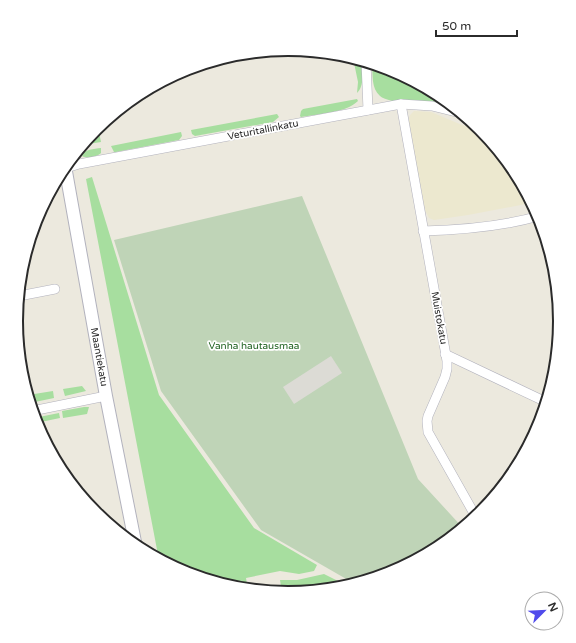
<svg xmlns="http://www.w3.org/2000/svg" width="576" height="643" font-family="'Varela Round',sans-serif">
	<style>
		.education { fill: #ece8cf }
		.green { fill: #a7de9f }
		.cemetery { fill: #bfd4b7 }
		.plaza { fill: #dcdbd5 }
		.lines { fill: none; stroke-linecap: round; stroke-linejoin: round }
		.street-casing { stroke: #b2b2bd; stroke-width: 10 }
		.secondary-casing { stroke: #b2b2bd; stroke-width: 14 }
		.street { stroke: #fff; stroke-width: 9 }
		.secondary { stroke: #fff; stroke-width: 12 }
		.labels { text-anchor: middle; dominant-baseline: central; stroke-width: 3.5; stroke-linejoin: round; paint-order: stroke }
		.street-label { font-size: 10px; fill: #2b2b2b; stroke: #fff }
		.park-label { font-size: 10px; fill: #206221; stroke: #fff }
		.rim { fill: none; stroke: #2b2b2b; stroke-width: 2 }
	</style>
	<rect width="100%" height="100%" fill="#ece9de"/>
	<!-- education -->
	<polygon class="education" points="414,111 431,112 462,125 480,129 514,171 531,203 468,215 434,220 429,218 425,210 408,121 410,115"/>
	<!-- green -->
	<g class="green">
		<path d="M353,58L362,61C362,70 365,86 357,93L358,82Z"/>
		<path d="M372,64C402,73 431,89 455,109C442,107 388,104 380,96C371,88 373,75 372,64Z"/>
		<path d="M357,99L358,101C346,113 317,114 301,117L300,116L301,111L303,109Z"/>
		<polygon points="277,114 279,117 273,122 195,136 192,134 191,130"/>
		<polygon points="98,127 101,142 82,145 96,129"/>
		<polygon points="181,132 182,136 179,140 116,152 114,152 111,146"/>
		<path d="M101,148V153C97,157 87,159 82,156C84,149 94,149 101,148Z"/>
		<path d="M92,177L159,395L254,528L317,565L314,571L299,574L280,571L246,578L248,590C217,586 187,574 159,560L86,179Z"/>
		<polygon points="82,386 86,391 65,396 63,389"/>
		<polygon points="53,391 54,398 30,403 28,395"/>
		<polygon points="84,407 89,407 87,414 63,418 62,411"/>
		<polygon points="59,413 60,418 36,423 34,418"/>
		<polygon points="324,574 348,586 341,588 282,593 280,580 297,580"/>
	</g>
	<!-- cemetery -->
	<polygon class="cemetery" points="302,196 418,479 463,528 439,548 392,573 355,584 261,530 161,391 114,240"/>
	<!-- plaza -->
	<polygon class="plaza" points="331,356 342,373 294,404 283,387"/>
	<g class="lines">
		<!-- street casing -->
		<g class="street-casing">
			<g id="street">
				<polyline points="366,62 368,110"/>
				<polyline points="401,104 447,361 447,369 445,377 428,416 427,421 428,432 476,517"/>
				<polyline points="63,169 79,164 401,104 432,106 460,113"/>
				<path d="M423,231C462,230 501,227 539,216"/>
				<polyline points="19,296 55,289"/>
				<polyline points="445,354 544,401 547,401"/>
				<polyline points="32,411 106,396"/>
				<polyline points="97,515 98,515"/>
			</g>
		</g>
		<!-- secondary casing -->
		<g class="secondary-casing">
			<polyline id="secondary" points="65,166 106,396 136,547"/>
		</g>
		<!-- street -->
		<use href="#street" class="street"/>
		<!-- secondary -->
		<use href="#secondary" class="secondary"/>
	</g>
	<g class="labels">
		<!-- street labels -->
		<g class="street-label">
			<text transform="translate(263 130) rotate(-11)">Veturitallinkatu</text>
			<text transform="translate(439 318) rotate(80)">Muistokatu</text>
			<text transform="translate(99 357) rotate(80)">Maantiekatu</text>
		</g>
		<!-- park labels -->
		<g class="park-label">
			<text x="254" y="346">Vanha hautausmaa</text>
		</g>
	</g>
	<!-- crop -->
	<path d="M0 0H576V643H0ZM23 321a265 265 0 1 1 530 0a265 265 0 1 1-530 0Z" fill="#fff" fill-rule="evenodd"/>
	<path class="rim" d="M23 321a265 265 0 1 1 530 0a265 265 0 1 1-530 0Z"/>
	<!-- north arrow -->
	<g transform="translate(544 611) rotate(66)"><circle r="19" fill="#ffffff" stroke="#aaaaaa"/>
	<path d="M0-3L7 15L0 10L-7 15Z" fill="#504beb"/>
	<text y="-6" font-size="11" font-weight="bold" text-anchor="middle" fill="#2b2b2b">N</text>
	</g>
	<!-- scale -->
	<path d="M436 30v6h81v-6" fill="none" stroke="#2b2b2b" stroke-width="2"/>
	<text x="442" y="30" font-size="12" fill="#2b2b2b" stroke="#ffffff" stroke-width="3" paint-order="stroke">50 m</text>
</svg>
